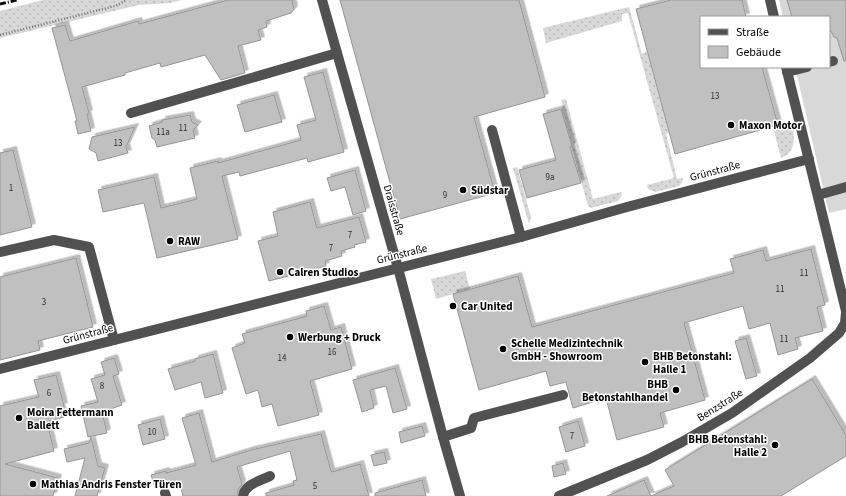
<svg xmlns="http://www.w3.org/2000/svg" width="846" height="496" font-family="'Source Sans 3',sans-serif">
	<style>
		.grass { fill: url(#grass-dots) }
		.pitch { fill: #d8d8d8 }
		.building { fill: #c0c0c0; stroke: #959595; filter: url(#shadow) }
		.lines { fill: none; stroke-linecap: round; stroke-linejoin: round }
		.path { stroke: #737373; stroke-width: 2.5; stroke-dasharray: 1 2; stroke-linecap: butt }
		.minor { stroke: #515151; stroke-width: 10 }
		.rail { stroke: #000; stroke-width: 3; stroke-dasharray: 6 2 1 2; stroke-linecap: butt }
		.poi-dot { fill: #000; stroke: #fff; stroke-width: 1.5 }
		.labels { text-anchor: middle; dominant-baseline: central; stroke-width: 3; stroke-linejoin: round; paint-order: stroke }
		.number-label { font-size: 9px; fill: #303030 }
		.poi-label { font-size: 11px; font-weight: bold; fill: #000; stroke: #fff; text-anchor: start }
		.street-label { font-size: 11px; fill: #000; stroke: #fff }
	</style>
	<defs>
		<pattern id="grass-dots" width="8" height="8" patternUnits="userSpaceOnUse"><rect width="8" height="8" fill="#d8d8d8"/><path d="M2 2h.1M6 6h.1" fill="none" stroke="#b8b8b8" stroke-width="1.8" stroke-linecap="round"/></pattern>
		<filter id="shadow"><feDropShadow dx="3.5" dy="-3.5" stdDeviation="0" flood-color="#0004"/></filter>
	</defs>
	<rect width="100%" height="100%" fill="#fff"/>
	<!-- grass -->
	<g class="grass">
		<polygon points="43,0 182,0 170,3 139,5 0,38 0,11"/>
		<polygon points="629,7 642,54 647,51 669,133 666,134 677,179 682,178 683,179 681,184 679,186 655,192 648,189 647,185 674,178 628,13 622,14 622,21 546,43 543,28"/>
		<polygon points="566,99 593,199 621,192 622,195 618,201 591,208 588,206 561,109 563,106 561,100"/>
		<path d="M792,125C795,138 796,152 781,158L774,131Z"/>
		<polygon points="517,167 531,217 529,224 513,168"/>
		<polygon points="465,271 470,289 436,299 431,279"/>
	</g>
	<!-- pitch -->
	<polygon class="pitch" points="779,0 846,0 846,209 829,213 795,67 829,67 829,17 783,17"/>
	<!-- building -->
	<g class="building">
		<polygon points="228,0 292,0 294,9 291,13 266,21 267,27 258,30 261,40 238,46 245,73 221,80 205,55 161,67 160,63 125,73 125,75 82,87 89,113 87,114 91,131 78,134 75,121 77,121 52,28 65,25 70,41 138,21 139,24"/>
		<polygon points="340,0 519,0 545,97 474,117 495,193 400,219"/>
		<polygon points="671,0 742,0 746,17 701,17 701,67 762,67 778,125 675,154 636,9"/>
		<polygon points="787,0 846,0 846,61 844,61 837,38 834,37 831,31 829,31 829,17 792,17"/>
		<polygon points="323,72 344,152 308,162 307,158 240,176 239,172 222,176 238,239 157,258 144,203 103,212 98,190 154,177 161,208 197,199 190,168 218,161 218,163 301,140 297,125 316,120 304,77"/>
		<polygon points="274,95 282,122 245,132 237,105"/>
		<polygon points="561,109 572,146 570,147 581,183 527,198 519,170 556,160 543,114"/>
		<polygon points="190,115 192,122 198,125 193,130 195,138 157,147 155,140 152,138 149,126 162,122 162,120"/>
		<polygon points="135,127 126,147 128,153 98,161 96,153 89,149 92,137"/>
		<polygon points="13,150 32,227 0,235 0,153"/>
		<polygon points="355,170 366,211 353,215 345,187 331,191 327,178"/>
		<polygon points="310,202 317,228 359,217 366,242 354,245 355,247 341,251 342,256 325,261 326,266 269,281 258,241 278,236 273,212"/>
		<polygon points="811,249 825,305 817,307 823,331 795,338 798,349 778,355 770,323 749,329 743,306 684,323 705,400 660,413 664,427 617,440 606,398 573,408 566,382 550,386 546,371 479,390 453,294 518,276 532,327 734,273 730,259 745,255 763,250 766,261"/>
		<polygon points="76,258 93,327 38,341 40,350 0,360 0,277"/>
		<polygon points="324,306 331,330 341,327 352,369 310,381 319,415 278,426 272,404 262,407 258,390 246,394 232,348 245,343 242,334 307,316 306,311"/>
		<polygon points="746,338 757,376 746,379 735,341"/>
		<polygon points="213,354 223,393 205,398 201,382 175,390 168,369 195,361 195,359"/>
		<polygon points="114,358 119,374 113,376 122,405 102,412 107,433 88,437 81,406 98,402 91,379 105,375 101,362"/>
		<polygon points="395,368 407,409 393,413 386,386 370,390 374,408 362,412 353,380"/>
		<polygon points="56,375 64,406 61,407 64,417 47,422 54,451 5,464 58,478 53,496 0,496 0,406 39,397 34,380"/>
		<polygon points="812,379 846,435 846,456 781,496 651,496 674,486 665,470"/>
		<polygon points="199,413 212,462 251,450 321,434 331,471 332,472 360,464 369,496 266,496 266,493 294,485 293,481 297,480 290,451 237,467 242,484 238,490 237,496 183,496 179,481 155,487 151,475 166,471 166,473 196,465 182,418"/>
		<polygon points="160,419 165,439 143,445 138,425"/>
		<polygon points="578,421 585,446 566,452 559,427"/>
		<polygon points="422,426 425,436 401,443 399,432"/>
		<polygon points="91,437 98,466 105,468 97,496 75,496 85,458 67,462 64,449 89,443"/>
		<polygon points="384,452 387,463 374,466 371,455"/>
		<polygon points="563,463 566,474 554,477 552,466"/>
		<polygon points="422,480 426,496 375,496 375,493"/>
		<polygon points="644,480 651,496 607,496"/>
	</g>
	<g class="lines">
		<!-- path -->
		<polyline class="path" points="0,35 115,6 127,0"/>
		<!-- minor -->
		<g class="minor">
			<polyline points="322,0 398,268 443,437 460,496"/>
			<polyline points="770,0 774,17"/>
			<polyline points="829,62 833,61"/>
			<polyline points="786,67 846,311"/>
			<polyline points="787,72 807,67"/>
			<polyline points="131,113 337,53"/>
			<polyline points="492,130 521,237"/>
			<polyline points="818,195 846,187"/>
			<polyline points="0,252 54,240 89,247 114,340"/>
			<polyline points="0,369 521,237 627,207 809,159"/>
			<polyline points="443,437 471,428 474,418 563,395"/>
			<polyline points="165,493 166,496"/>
			<path d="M243,496C245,484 260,481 270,476"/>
			<polyline points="559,496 647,460 682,442 732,413 810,358 839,333 845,323 846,313"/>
		</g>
		<!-- rail -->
		<polyline class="rail" points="0,4 17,0"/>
	</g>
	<!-- markers -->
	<g class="poi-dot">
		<circle cx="731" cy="125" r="4"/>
		<circle cx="463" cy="190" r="4"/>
		<circle cx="170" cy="241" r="4"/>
		<circle cx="280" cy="272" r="4"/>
		<circle cx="453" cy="306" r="4"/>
		<circle cx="290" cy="337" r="4"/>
		<circle cx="503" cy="349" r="4"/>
		<circle cx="645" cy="362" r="4"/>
		<circle cx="676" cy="390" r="4"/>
		<circle cx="19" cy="418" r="4"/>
		<circle cx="775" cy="445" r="4"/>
		<circle cx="33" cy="484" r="4"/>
	</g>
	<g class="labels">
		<!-- number labels -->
		<g class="number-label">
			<text x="715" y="96">13</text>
			<text x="183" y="128">11</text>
			<text x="163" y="132">11a</text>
			<text x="118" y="143">13</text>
			<text x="550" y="177">9a</text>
			<text x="11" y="188">1</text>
			<text x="445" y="195">9</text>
			<text x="350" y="235">7</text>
			<text x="331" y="248">7</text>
			<text x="804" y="273">11</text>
			<text x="780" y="289">11</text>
			<text x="44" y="302">3</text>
			<text x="784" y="339">11</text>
			<text x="332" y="352">16</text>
			<text x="282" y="358">14</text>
			<text x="102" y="386">8</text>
			<text x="49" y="393">6</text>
			<text x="152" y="432">10</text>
			<text x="572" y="436">7</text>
			<text x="315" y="486">5</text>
		</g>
		<!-- poi labels -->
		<g class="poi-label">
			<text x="739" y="125">Maxon Motor</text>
			<text x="471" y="190">Südstar</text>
			<text x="178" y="241">RAW</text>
			<text x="288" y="272">Calren Studios</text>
			<text x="461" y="306">Car United</text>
			<text x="298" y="337">Werbung + Druck</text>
			<text x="511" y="343">Schelle Medizintechnik<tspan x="511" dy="13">GmbH - Showroom</tspan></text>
			<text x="653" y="356">BHB Betonstahl:<tspan x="653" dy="13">Halle 1</tspan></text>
			<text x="668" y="384" text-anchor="end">BHB<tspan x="668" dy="13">Betonstahlhandel</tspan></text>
			<text x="27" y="412">Moira Fettermann<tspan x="27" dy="13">Ballett</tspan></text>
			<text x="767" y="439" text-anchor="end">BHB Betonstahl:<tspan x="767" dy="13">Halle 2</tspan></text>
			<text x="41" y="484">Mathias Andris Fenster Türen</text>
		</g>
		<!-- street labels -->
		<g class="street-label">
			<text transform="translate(715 171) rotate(-15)">Grünstraße</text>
			<text transform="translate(394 210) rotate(74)">Draisstraße</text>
			<text transform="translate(402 254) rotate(-14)">Grünstraße</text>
			<text transform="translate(88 334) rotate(-15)">Grünstraße</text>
			<text transform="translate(720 405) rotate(-32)">Benzstraße</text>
		</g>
	</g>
	<!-- legend -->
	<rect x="700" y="16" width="130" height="52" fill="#ffffff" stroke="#999999"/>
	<rect x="708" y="29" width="20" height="6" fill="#515151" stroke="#999999"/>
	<text x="736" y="36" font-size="12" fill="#000000">Straße</text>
	<rect x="708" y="46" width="20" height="12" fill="#c0c0c0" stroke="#999999"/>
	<text x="736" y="56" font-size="12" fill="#000000">Gebäude</text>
</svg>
